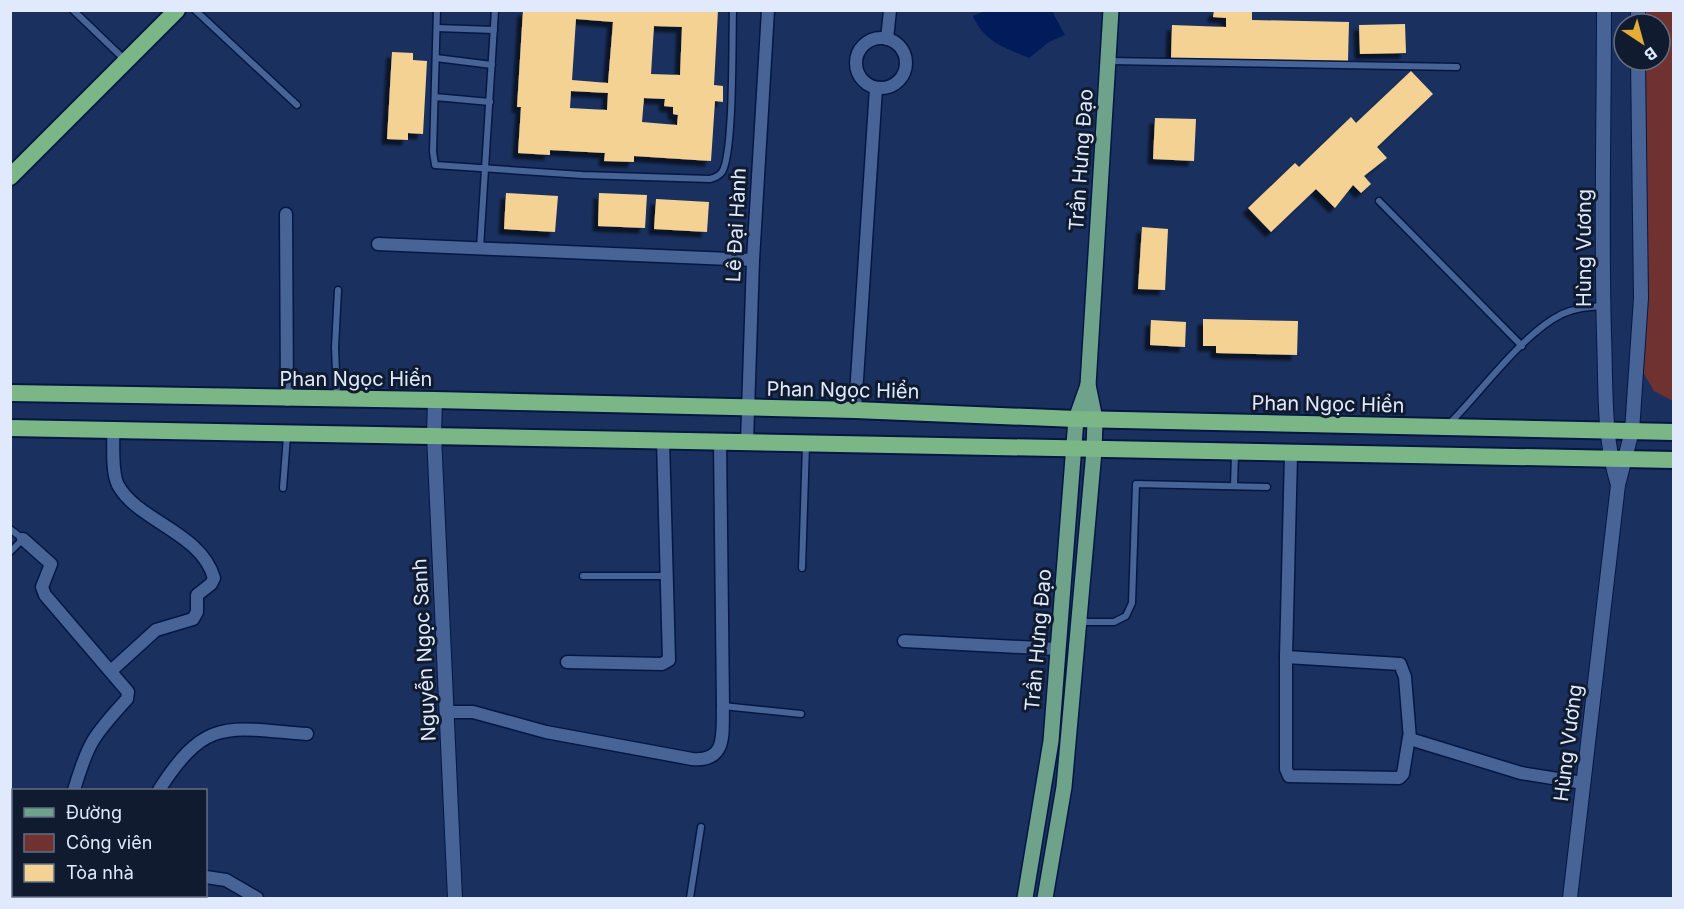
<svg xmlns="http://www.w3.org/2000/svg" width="1684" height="909" font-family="Inter,sans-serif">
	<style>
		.green { fill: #703131 }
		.water { fill: #011b5b }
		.building { fill: #f4d293; fill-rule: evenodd; filter: url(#shadow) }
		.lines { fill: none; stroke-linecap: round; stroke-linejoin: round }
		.service-casing { stroke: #041743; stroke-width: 9 }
		.minor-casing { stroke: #041743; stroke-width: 15 }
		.tertiary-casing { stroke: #041743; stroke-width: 16 }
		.primary-casing { stroke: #041743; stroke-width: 18 }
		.trunk-casing { stroke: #041743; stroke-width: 20 }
		.service { stroke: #486396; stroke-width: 6 }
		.minor { stroke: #486396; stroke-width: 12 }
		.tertiary { stroke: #486396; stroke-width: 14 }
		.primary { stroke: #6ea28a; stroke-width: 15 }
		.trunk { stroke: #7bb786; stroke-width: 16 }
		.labels { text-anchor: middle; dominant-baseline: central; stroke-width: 6; stroke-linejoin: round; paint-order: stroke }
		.street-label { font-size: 20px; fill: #e0eafc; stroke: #101b30 }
	</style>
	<defs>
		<filter id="shadow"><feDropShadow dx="-5.5" dy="5.5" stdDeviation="1.5" flood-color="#0009"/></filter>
	</defs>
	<rect width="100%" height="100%" fill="#1a3160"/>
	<!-- green -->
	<polygon class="green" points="1642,11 1673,11 1673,401 1654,391 1637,362 1641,60 1660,60 1660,24 1642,24"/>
	<!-- water -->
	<path class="water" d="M988,10L1052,11L1065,35L1049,42L1029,58C1004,47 984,42 973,16Z"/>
	<!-- building -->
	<g class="building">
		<path d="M523,10H718L714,85L723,86V102L715,101L711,161L634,156V162L604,161L605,153L550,150V155L518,153L521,107H517ZM576,19L613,22L608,83L572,80ZM654,26L682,27L680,75L651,74ZM571,91L608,93L607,110L570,108ZM644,98L665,99L664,106L673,107V114L678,115L677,125L642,122Z"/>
		<polygon points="1214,10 1252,10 1252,20 1349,22 1348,61 1171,58 1172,25 1226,27 1226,18 1213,17"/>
		<polygon points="1405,24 1406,53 1360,54 1359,25"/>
		<polygon points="392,52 413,53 413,60 427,61 423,134 408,133 408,140 387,139"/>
		<polygon points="1411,71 1433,94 1377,147 1387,158 1364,176 1371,184 1361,193 1353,185 1335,208 1316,189 1271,232 1248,208 1295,163 1299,167 1351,117 1356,123"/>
		<polygon points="1155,118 1196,119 1194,161 1153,159"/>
		<polygon points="506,193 558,196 555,232 504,229"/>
		<polygon points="599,193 647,195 645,228 598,226"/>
		<polygon points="656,199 709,202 707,232 654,229"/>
		<polygon points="1142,227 1168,229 1165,290 1138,289"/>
		<polygon points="1203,319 1298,321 1297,355 1216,353 1216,346 1203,346"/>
		<polygon points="1151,320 1186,322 1185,347 1150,345"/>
	</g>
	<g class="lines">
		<!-- service casing -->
		<g class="service-casing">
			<g id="service">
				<polyline points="73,10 125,60"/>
				<polyline points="195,10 297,105"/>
				<path d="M437,10L433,152L435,165L582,175L710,179C714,178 719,176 722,172C734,154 732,39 733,10"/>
				<polyline points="437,28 494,30"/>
				<polyline points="436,58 492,65"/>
				<polyline points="1109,61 1457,67"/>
				<polyline points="435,97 490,102"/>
				<polyline points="1379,201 1522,346"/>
				<polyline points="480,248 495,10"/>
				<polyline points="337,396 335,347 338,290"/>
				<path d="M1449,424C1481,392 1523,333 1562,314C1575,308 1588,307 1603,306"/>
				<polyline points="1234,486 1235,454"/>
				<polyline points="283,488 287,436"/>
				<polyline points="10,529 23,539 10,552"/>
				<polyline points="802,568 806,445"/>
				<polyline points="583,576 666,576"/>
				<polyline points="1079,622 1114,622 1126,616 1132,603 1136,484 1267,487"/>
				<polyline points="723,706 801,714"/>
				<polyline points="690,898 701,827"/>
			</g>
		</g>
		<!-- minor casing -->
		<g class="minor-casing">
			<g id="minor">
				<circle cx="881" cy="63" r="25"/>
				<polyline points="887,39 890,10"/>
				<polyline points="286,214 287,400"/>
				<polyline points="378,244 753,260"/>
				<polyline points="855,410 876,88"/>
				<polyline points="747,441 753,260 768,10"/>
				<polyline points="1291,454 1286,657 1400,664 1405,677 1410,739 1521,773 1583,783"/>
				<path d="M23,539L51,564L42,587L45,595L128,692L127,699C93,736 88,743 74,790"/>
				<polyline points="904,641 1058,649"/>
				<polyline points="1286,657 1286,769 1289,776 1399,778 1403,774 1409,737"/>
				<polyline points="567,662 662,664 669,660 663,440"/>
				<path d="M112,670L156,630L193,619L197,612V595L211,584L214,578C201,532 137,521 118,485C111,471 114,445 113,429"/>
				<path d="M447,712H473L546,732L692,759C728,762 722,733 723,706L720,442"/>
				<path d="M159,790C206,716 228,728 307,734"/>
				<polyline points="10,851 14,852"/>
				<polyline points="206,877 226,880 257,898"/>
				<polyline points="42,898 43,896"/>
			</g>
		</g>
		<!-- tertiary casing -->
		<g class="tertiary-casing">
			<g id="tertiary">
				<path d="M1604,10C1604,119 1601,227 1604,335C1606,386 1603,437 1618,485"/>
				<polyline points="1638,10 1638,24"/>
				<polyline points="435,400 434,435 455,898"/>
				<polyline points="1570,898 1618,485 1632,431 1641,298 1638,60"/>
			</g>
		</g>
		<!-- primary casing -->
		<g class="primary-casing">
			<g id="primary">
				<polyline points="1025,898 1051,741 1076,419 1088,385"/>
				<polyline points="1045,898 1064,787 1094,451 1095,419 1088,385 1111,10"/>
			</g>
		</g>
		<!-- trunk casing -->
		<g class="trunk-casing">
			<g id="trunk">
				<polyline points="10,177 177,10"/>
				<polyline points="10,393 435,400 855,410 1076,419 1674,432"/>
				<polyline points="10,428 1674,460"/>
			</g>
		</g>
		<!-- service -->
		<use href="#service" class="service"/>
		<!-- minor -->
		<use href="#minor" class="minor"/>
		<!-- tertiary -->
		<use href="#tertiary" class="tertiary"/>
		<!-- primary -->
		<use href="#primary" class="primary"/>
		<!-- trunk -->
		<use href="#trunk" class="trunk"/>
	</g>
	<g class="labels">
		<!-- street labels -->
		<g class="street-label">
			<text transform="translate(1081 160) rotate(-86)">Trần Hưng Đạo</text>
			<text transform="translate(736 225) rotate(-87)">Lê Đại Hành</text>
			<text transform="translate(1584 248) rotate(-90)">Hùng Vương</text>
			<text x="356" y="379">Phan Ngọc Hiển</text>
			<text transform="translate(843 390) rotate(1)">Phan Ngọc Hiển</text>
			<text transform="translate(1328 404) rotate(1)">Phan Ngọc Hiển</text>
			<text transform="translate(1038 640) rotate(-85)">Trần Hưng Đạo</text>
			<text transform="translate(424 650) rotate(-93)">Nguyễn Ngọc Sanh</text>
			<text transform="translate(1568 743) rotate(-83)">Hùng Vương</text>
		</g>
	</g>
	<!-- border -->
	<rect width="1684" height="909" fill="none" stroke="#e0eafc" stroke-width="24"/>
	<!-- legend -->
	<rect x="12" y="789" width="195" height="108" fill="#101b30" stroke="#636e82" stroke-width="1.5"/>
	<rect x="24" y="808" width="30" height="9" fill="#6ea28a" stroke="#636e82" stroke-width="1.5"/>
	<text x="66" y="819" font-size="18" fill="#e0eafc">Đường</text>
	<rect x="24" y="834" width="30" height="18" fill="#703131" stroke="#636e82" stroke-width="1.5"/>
	<text x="66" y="849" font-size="18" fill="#e0eafc">Công viên</text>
	<rect x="24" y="864" width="30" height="18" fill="#f4d293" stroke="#636e82" stroke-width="1.5"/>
	<text x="66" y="879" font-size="18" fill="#e0eafc">Tòa nhà</text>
	<!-- north arrow -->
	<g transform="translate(1642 42) rotate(144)"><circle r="28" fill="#101b30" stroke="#636e82" stroke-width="1.5"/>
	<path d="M0-4.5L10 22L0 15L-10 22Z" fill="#e4ad35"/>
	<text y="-9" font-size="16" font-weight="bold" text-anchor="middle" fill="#e0eafc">B</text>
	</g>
</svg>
